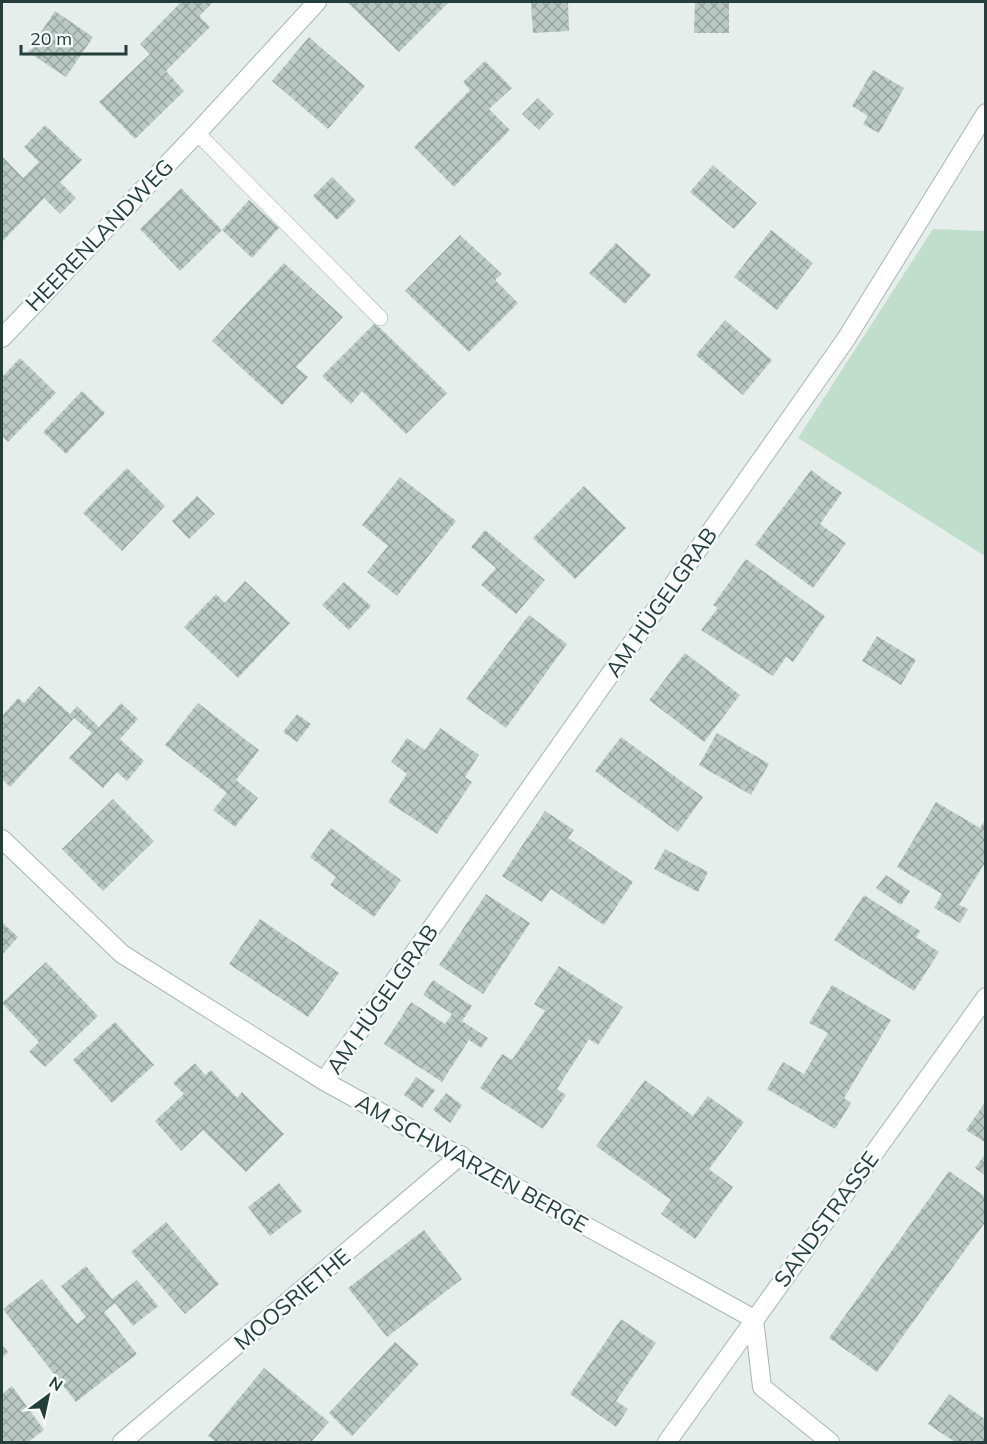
<svg xmlns="http://www.w3.org/2000/svg" width="987" height="1444" font-family="Mulish,sans-serif">
	<style>
		.grass { fill: #bfdecb }
		.building { fill: url(#building-cross-hatch) }
		.lines { fill: none; stroke-linecap: round; stroke-linejoin: round }
		.service-casing { stroke: #a7b6b3; stroke-width: 16 }
		.minor-casing { stroke: #a7b6b3; stroke-width: 20 }
		.service { stroke: #fff; stroke-width: 15 }
		.minor { stroke: #fff; stroke-width: 18 }
		.labels { text-anchor: middle; dominant-baseline: central; stroke-width: 5; stroke-linejoin: round; paint-order: stroke }
		.street-label { font-size: 22px; fill: #243f3b; stroke: #f6faf8 }
	</style>
	<defs>
		<pattern id="building-cross-hatch" width="8" height="8" patternUnits="userSpaceOnUse" patternTransform="scale(1.5)"><rect width="8" height="8" fill="#bac9c4"/><path d="M0 0l8 8M0 8l8-8" fill="none" stroke="#97a5a0"/></pattern>
	</defs>
	<rect width="100%" height="100%" fill="#e5eeeb"/>
	<!-- grass -->
	<polygon class="grass" points="933,229 985,231 985,556 798,438"/>
	<!-- building -->
	<g class="building">
		<polygon points="181,2 213,2 199,16 210,27 166,71 184,91 135,139 99,102 150,54 140,44"/>
		<polygon points="347,2 449,2 399,52"/>
		<polygon points="531,2 568,2 569,31 533,33"/>
		<polygon points="695,2 729,2 729,33 694,33"/>
		<polygon points="55,11 93,37 66,77 28,52"/>
		<polygon points="309,37 365,86 328,129 272,81"/>
		<polygon points="485,61 512,88 489,109 510,130 454,187 414,147 470,90 463,82"/>
		<polygon points="873,70 904,88 879,133 863,124 868,116 852,106"/>
		<polygon points="538,98 554,114 539,130 522,114"/>
		<polygon points="45,125 82,160 60,182 76,198 60,214 44,198 2,242 2,156 23,178 39,162 24,147"/>
		<polygon points="713,165 757,203 734,229 690,192"/>
		<polygon points="332,177 356,201 337,220 313,196"/>
		<polygon points="181,188 222,230 249,200 279,228 252,258 222,230 180,271 140,229"/>
		<polygon points="771,230 813,263 777,310 734,277"/>
		<polygon points="460,235 502,274 495,280 518,303 469,352 405,291"/>
		<polygon points="616,243 651,275 625,304 589,273"/>
		<polygon points="284,263 343,317 296,367 308,377 282,405 212,341"/>
		<polygon points="725,320 772,360 743,395 696,355"/>
		<polygon points="375,323 447,393 406,434 362,391 351,404 322,376"/>
		<polygon points="20,358 56,393 8,442 2,436 2,377"/>
		<polygon points="82,391 105,413 66,454 43,432"/>
		<polygon points="127,468 165,506 122,551 83,513"/>
		<polygon points="811,470 842,493 820,524 846,543 813,588 755,545"/>
		<polygon points="400,477 456,521 397,596 367,572 388,546 362,525"/>
		<polygon points="584,486 626,528 575,579 533,538"/>
		<polygon points="197,496 215,514 189,539 172,521"/>
		<polygon points="485,530 545,580 516,614 481,585 496,568 471,547"/>
		<polygon points="746,559 825,616 793,662 786,657 773,676 701,630 718,608 713,605"/>
		<polygon points="245,581 290,623 238,678 184,627 216,594 225,603"/>
		<polygon points="344,582 371,606 349,630 322,605"/>
		<polygon points="529,615 567,644 506,728 466,699"/>
		<polygon points="877,636 916,660 901,685 862,661"/>
		<polygon points="685,653 740,695 704,742 649,700"/>
		<polygon points="39,686 70,714 77,706 99,727 121,703 138,719 120,739 144,761 127,781 117,772 103,788 69,758 92,733 74,718 10,787 2,779 2,716 18,698 24,703"/>
		<polygon points="198,703 259,750 236,780 258,798 235,827 213,810 227,793 165,745"/>
		<polygon points="297,714 311,724 297,742 283,732"/>
		<polygon points="440,728 479,755 465,777 472,782 437,834 388,802 407,774 391,762 407,738 425,750"/>
		<polygon points="717,733 769,764 751,795 699,765"/>
		<polygon points="621,737 703,797 678,832 595,771"/>
		<polygon points="113,799 154,841 103,891 62,849"/>
		<polygon points="936,802 980,828 986,818 986,861 959,905 968,909 960,923 934,908 942,894 897,867"/>
		<polygon points="545,811 574,830 568,838 633,882 604,925 551,889 542,902 502,876"/>
		<polygon points="331,828 401,880 374,917 330,885 336,877 310,857"/>
		<polygon points="665,849 708,872 698,892 654,869"/>
		<polygon points="886,875 910,891 901,905 876,888"/>
		<polygon points="486,894 530,923 483,994 439,965"/>
		<polygon points="864,895 920,931 916,937 939,952 914,991 834,940"/>
		<polygon points="260,919 339,973 308,1017 229,964"/>
		<polygon points="2,922 18,937 2,955"/>
		<polygon points="46,962 98,1016 45,1067 29,1052 39,1042 2,1003"/>
		<polygon points="559,966 623,1007 598,1045 589,1039 557,1089 566,1095 543,1129 480,1088 502,1054 512,1060 545,1011 534,1004"/>
		<polygon points="433,980 472,1006 462,1021 488,1038 481,1048 469,1040 442,1082 384,1044 411,1002 445,1024 452,1014 423,995"/>
		<polygon points="832,985 891,1020 844,1098 851,1103 835,1129 767,1089 783,1062 804,1074 828,1033 809,1023"/>
		<polygon points="115,1022 154,1065 112,1103 73,1060"/>
		<polygon points="195,1063 205,1075 211,1070 237,1098 242,1092 284,1134 246,1172 203,1130 181,1151 155,1121 184,1094 173,1083"/>
		<polygon points="416,1077 435,1090 422,1108 404,1095"/>
		<polygon points="645,1080 693,1116 708,1096 744,1122 709,1169 733,1187 695,1239 661,1214 671,1200 596,1146"/>
		<polygon points="446,1093 462,1105 450,1123 433,1110"/>
		<polygon points="986,1101 986,1143 966,1130"/>
		<polygon points="986,1153 986,1176 975,1168"/>
		<polygon points="949,1171 986,1197 986,1221 877,1372 829,1338"/>
		<polygon points="279,1183 302,1211 270,1236 248,1207"/>
		<polygon points="166,1222 219,1284 185,1314 131,1252"/>
		<polygon points="424,1230 462,1279 387,1337 348,1288"/>
		<polygon points="86,1266 112,1299 137,1280 158,1306 133,1326 115,1303 104,1312 137,1354 76,1402 3,1309 42,1279 77,1324 86,1317 61,1286"/>
		<polygon points="621,1319 656,1343 616,1401 628,1409 616,1427 570,1394"/>
		<polygon points="395,1342 419,1364 352,1436 329,1413"/>
		<polygon points="2,1345 8,1352 2,1358"/>
		<polygon points="264,1368 329,1422 311,1442 216,1442 208,1436"/>
		<polygon points="12,1386 44,1430 28,1442 2,1442 2,1394"/>
		<polygon points="949,1394 986,1420 986,1442 955,1442 928,1424"/>
	</g>
	<g class="lines">
		<!-- service casing -->
		<g class="service-casing">
			<polyline id="service" points="197,133 380,318"/>
		</g>
		<!-- minor casing -->
		<g class="minor-casing">
			<g id="minor">
				<polyline points="2,338 197,133 317,2"/>
				<polyline points="2,839 122,954 324,1081 754,1319"/>
				<polyline points="324,1081 846,339 986,113"/>
				<polyline points="754,1319 762,1387 830,1442"/>
				<polyline points="122,1442 461,1155"/>
				<polyline points="667,1442 986,997"/>
			</g>
		</g>
		<!-- service -->
		<use href="#service" class="service"/>
		<!-- minor -->
		<use href="#minor" class="minor"/>
	</g>
	<g class="labels">
		<!-- street labels -->
		<g class="street-label">
			<text transform="translate(99 235) rotate(-46)">HEERENLANDWEG</text>
			<text transform="translate(661 602) rotate(-55)">AM HÜGELGRAB</text>
			<text transform="translate(382 999) rotate(-55)">AM HÜGELGRAB</text>
			<text transform="translate(472 1163) rotate(29)">AM SCHWARZEN BERGE</text>
			<text transform="translate(826 1219) rotate(-54)">SANDSTRASSE</text>
			<text transform="translate(292 1299) rotate(-40)">MOOSRIETHE</text>
		</g>
	</g>
	<!-- border -->
	<rect width="987" height="1444" fill="none" stroke="#243f3b" stroke-width="6"/>
	<!-- north arrow -->
	<g transform="translate(48 1396) rotate(33)" stroke="#f6faf8" stroke-width="4.5" paint-order="stroke">
	<path d="M0-4.5L10 22L0 15L-10 22Z" fill="#243f3b"/>
	<text y="-9" font-size="16" font-weight="bold" text-anchor="middle" fill="#243f3b">N</text>
	</g>
	<!-- scale -->
	<path d="M21 45v9h105v-9" fill="none" stroke="#243f3b" stroke-width="3"/>
	<text x="30" y="45" font-size="18" fill="#243f3b" stroke="#f6faf8" stroke-width="4.5" paint-order="stroke">20 m</text>
</svg>
